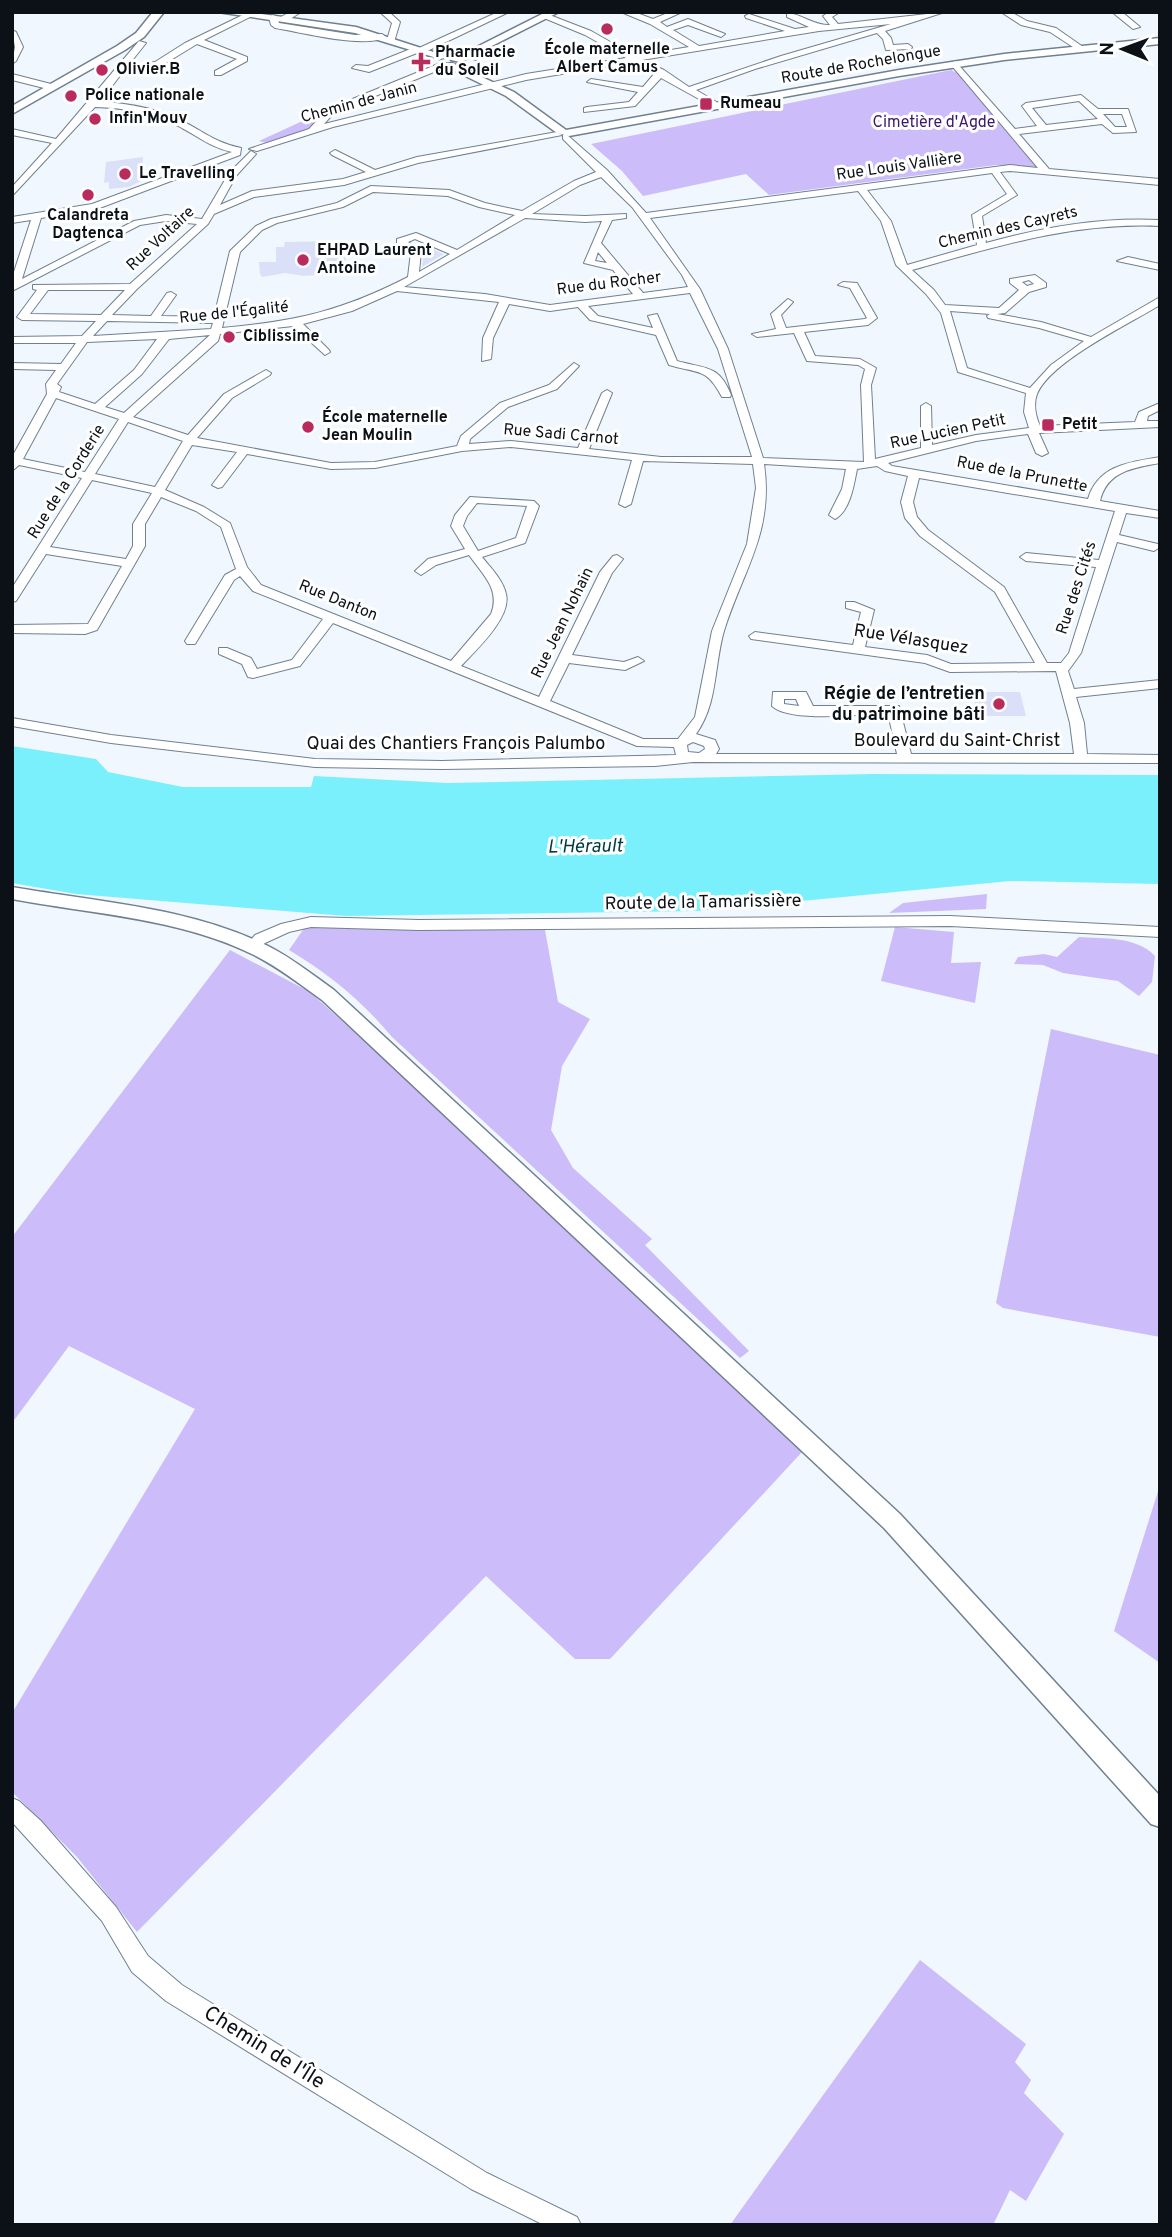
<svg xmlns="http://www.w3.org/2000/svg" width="1172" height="2237" font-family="Overpass,sans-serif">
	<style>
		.green { fill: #ccbcf9 }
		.water { fill: #7af0fc }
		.building { fill: #dae0f7 }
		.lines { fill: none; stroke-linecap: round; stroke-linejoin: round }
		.minor-casing { stroke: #708091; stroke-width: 2 }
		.major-casing { stroke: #708091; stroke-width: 3 }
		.minor { fill: #fff; fill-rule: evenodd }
		.major { fill: #fff; fill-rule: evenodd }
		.poi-dot { fill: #b92b5d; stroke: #fff; stroke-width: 2.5 }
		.labels { text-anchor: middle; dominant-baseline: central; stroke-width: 6; stroke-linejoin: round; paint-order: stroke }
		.far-poi-label { font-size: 16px; font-weight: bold; fill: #0b1117; stroke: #fff; text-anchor: start }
		.far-street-label { font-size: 16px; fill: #0b1117; stroke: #fff }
		.far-park-label { font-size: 16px; fill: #3b176d; stroke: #fff }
		.street-label { font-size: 18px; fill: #0b1117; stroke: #fff }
		.poi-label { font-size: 18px; font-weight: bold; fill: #0b1117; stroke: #fff; text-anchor: end }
		.water-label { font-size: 19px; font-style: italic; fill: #003b40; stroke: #fff }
		.near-street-label { font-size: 21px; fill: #0b1117; stroke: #fff }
	</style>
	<rect width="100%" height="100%" fill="#f0f7fe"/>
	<!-- green -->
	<g class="green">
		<polygon points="951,70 957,73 1038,167 996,165 769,195 746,174 643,196 622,171 591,144"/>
		<polygon points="320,113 315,126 270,144 259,141"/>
		<polygon points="987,894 986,909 889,913 903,903"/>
		<path d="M305,927L545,930L558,1002L590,1019L562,1066L551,1130L573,1168L652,1239L645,1245L749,1351L740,1358L392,1037C362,1001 329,974 289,950Z"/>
		<polygon points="895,927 954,932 951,963 981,962 975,1003 881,981"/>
		<path d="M1079,937C1103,939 1137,936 1155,956L1152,982L1139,996L1118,981L1063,973L1043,965L1014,964L1018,957L1044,954L1057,957Z"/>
		<polygon points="230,950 310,992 464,1132 802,1452 610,1659 575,1659 486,1576 137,1932 77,1857 12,1792 12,1713 195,1409 69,1346 12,1423 12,1237"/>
		<polygon points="1051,1029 1160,1055 1160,1337 1003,1308 996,1303"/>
		<polygon points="1160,1485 1160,1663 1114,1631"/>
		<polygon points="920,1960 1026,2044 1015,2062 1031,2080 1024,2093 1064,2134 1026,2201 1010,2190 993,2225 730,2225"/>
	</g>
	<!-- water -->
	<polygon class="water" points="12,746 96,759 108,772 183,787 311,787 314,776 448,783 872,774 1160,775 1160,884 1010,881 696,911 346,916 76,894 12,883"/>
	<!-- building -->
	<g class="building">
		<polygon points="143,157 142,172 151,176 129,187 109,189 109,182 104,183 106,162"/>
		<polygon points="337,241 335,252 346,252 345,269 338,269 338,273 304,276 285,273 262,277 260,274 259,262 276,262 276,247 284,247 285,242"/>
		<polygon points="420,244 444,254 422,267 424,251"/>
		<polygon points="972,692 1020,692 1026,716 978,716"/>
	</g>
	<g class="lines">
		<!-- minor casing -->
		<g class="minor-casing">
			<g id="minor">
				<path d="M249,12H260L204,40L247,57V61L221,75H215V71L237,59L197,44L161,66L122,73L100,102C129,103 160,109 186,123C207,134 217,143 241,148L240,155L97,209L41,218L22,279L134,221L166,215L202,219L229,173L251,151L256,154L236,176L220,205L252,191L343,179L366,172L332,155L330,153L335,150L375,170L417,157L557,132L562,135L418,163L344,185L254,197L214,214L208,224L137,289L112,315L151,316L167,293L171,292L176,295L161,316L214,317L230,251L256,226L271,219L337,203L371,186L449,190L485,203L522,211L574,181L596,172L563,139V135L566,134L607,170L646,213L1010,165L1038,168L952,66L951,64L955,61L1015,129L1037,126L1022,106L1026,103L1081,95L1098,109H1128L1136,132L1113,133L1102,124L1019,134L1049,169L1160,179V185L1010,171L1000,172L1017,195L982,216L986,243C1044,227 1100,217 1160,220V226C1073,222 994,247 912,270L934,290L945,305L999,308L1019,290L1010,283V279L1035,275L1046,283V287L1029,292L1005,313L997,314L1041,322L1091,337L1160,297V305C1129,324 1051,361 1037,394C1033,405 1036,417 1040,426L1135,422L1139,412L1160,403V410L1148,416L1147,421H1160V427L1039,433L1048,453L1042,456L1036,453L1028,434L976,441L888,463L892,466L1088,499C1098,465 1130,462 1160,457V463C1133,468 1107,471 1100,501L1160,511V518L1126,513L1119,535L1158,544L1160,547L1154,551L1117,542L1081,653L1068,671L1074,689L1160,680V688L1076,697L1084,723L1087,754L1160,755V763L693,762L655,766L442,769L315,767L111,743L12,726V718L111,735L315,759L442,761L676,755L674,747L637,746L333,623L300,666L253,678L248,677L242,664L219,654V648H227L251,658L257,669L292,660L323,619L253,591L240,576L234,580L195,644H187L185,641L225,575L236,569L221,527L196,511L161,497L145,524V546L97,630L85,634L12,633V625L88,624L122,566L46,554L16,601L12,602V588L82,478L19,465L12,471V457L47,394L46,384L56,370L12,369V363L61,364L76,343H12V337L82,336L96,321L22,320L17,317L37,290L33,289V285L130,284L197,224L166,221L140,225L14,290L12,278L31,220L12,223V217L92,204L232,152C212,148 199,137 182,128C156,113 125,108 95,107L12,196V187L52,143L12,135V129L56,139L139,41L146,43L127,67L155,62L185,43ZM1079,101L1098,119L1046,125L1032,108ZM1103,114H1122L1127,127H1115ZM992,173L1007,194L972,215L977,245L907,265L891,221L867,190ZM601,177L632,207L682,275L688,287L643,293L601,243L612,220L626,218V214L585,216L532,214L580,185ZM858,191L881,221L896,265L926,294L941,313L958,372L1026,393L1024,412L1029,428L976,435L932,445L931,406L926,403L921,406V448L875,459L871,385L876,368L860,359L815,356L804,332L868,325L877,318L857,283L843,282L838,285L850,288L867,318L865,319L786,328L781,315L793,302L788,299L771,314L776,329L752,334L757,337L794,333L807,361L858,365L865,369L861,385L864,462L763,458L728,349L700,289L650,218ZM373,192L448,196L479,207L515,215L457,250L416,233L397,239V243L411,252L408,277C342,311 297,321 222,328L240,252L262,230L277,223L343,207ZM525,218L585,222L602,221L584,263L613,270L633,294L550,305L485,294L404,287ZM415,239L450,254L419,272L421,251L408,242ZM598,252L607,263L595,261ZM1029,280L1034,284L1027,286L1022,282ZM48,290H125L101,315L30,314ZM397,291L499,302L483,338L482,361L491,359L493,338L509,304L550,311L578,307L590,320L656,335L669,365C699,374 706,367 722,397H730L731,395C719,364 705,369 677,361L657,314L648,316L653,328L598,316L588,306L690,293L718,349L752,457H661L589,449L612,393L607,390L602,393L578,448L511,441L469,444L470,439L508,407L557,389L579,366L574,363L549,385L500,403L461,436L457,446L375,462L331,463L197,438L232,398L270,375L271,373L266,370L224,394L188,435L133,417L218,341L220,334L293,326L325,355L330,352L329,350L303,324L352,311ZM950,311L990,314L987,316L988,318L1039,328L1084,341L1051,365L1030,388L967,368ZM107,321L213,323L211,329L93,336ZM210,335L124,413L105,407L142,374L169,339ZM157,339L134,370L95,404L59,392L61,387L57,384L87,342ZM56,398L119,419L85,472L23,459ZM128,422L183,441L155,487L95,474ZM192,445L237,452L212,485L218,488L222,487L247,454L331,469L375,468L462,451L511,447L632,460L619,504L625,507L631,504L643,461L753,464L756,488L747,544L712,631L695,717L678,739H643L550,701L569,663L625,670L644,661L638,657L624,662L572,655L612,573L623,559L617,555L613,556L600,572L539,697L461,666C476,650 512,617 506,594C503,580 491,568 482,557L525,543L539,506L534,501L470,497L455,515L451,526L465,549L428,559L415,571L421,575L436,565L469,555C482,574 501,589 491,614L451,661L261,585L247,567L230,523L204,507L165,490ZM764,464L846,469L842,489L829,515L835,519C850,511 854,485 857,469L877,466L885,471L908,476L901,502L905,518L920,536L995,592L1035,663L951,664L927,655L865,647L874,610L854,602H846V608L861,612L853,645L755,632L749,636L751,639L925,663L950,672L1056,671L1070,723L1074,754H911L899,706H813L806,692H773L772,706C790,723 863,714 888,713L897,754H716L719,749L715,740L696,734C718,704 714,665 724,631C743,570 774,532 764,464ZM919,478L1115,511L1099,560L1026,553L1020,557L1026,561L1096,567L1069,653L1061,663H1047L1004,587L928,530L917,517L913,502ZM92,480L152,493L133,524V546L126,559L50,547ZM477,503L527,506L516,538L478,551L463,526L467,516ZM784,699H796L799,706L784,704ZM693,742L704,746L705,749L699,753L688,752L687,745Z"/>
				<polygon points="290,12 301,12 287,21 281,21 281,17"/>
				<polygon points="380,12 389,12 400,22 394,42 387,40 392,23"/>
				<polygon points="498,12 509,12 423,53 417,53 369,72 352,68 356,65 368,66 413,48 419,48"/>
				<path d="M621,12H634L653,19L670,12H682L660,22L667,27L688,19L725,34L721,37L688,25L673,30L699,46L785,31L746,18L745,16L749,14L795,29L809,27L787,17V13C802,14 814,26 830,25L823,16L829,12H840L832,17L838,24L945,12L885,31L891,38L893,45L908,44L912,47L911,49L886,50L883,39L877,33L755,69L696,90L720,104V108L717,109L661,78L635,106L584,112V108L587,107L629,102L638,92L587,82L591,79L643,87L654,74L633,62L526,80L333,127L257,151L249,149L309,129L328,109L443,62L446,63V67L334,113L324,124L526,74L626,58L585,35L544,18L543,16L547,14L591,31L635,56L689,47L650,24ZM891,24L781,56L689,87L664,70L642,60L819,31Z"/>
				<polygon points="1001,12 1011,12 1027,21 1056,28 1086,49 1079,51 1050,32 1021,25"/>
				<polygon points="1112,12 1122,12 1140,27 1133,29"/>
				<path d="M273,15L277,17L279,23L355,35L382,34L386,37C364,49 301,32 275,28L271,25L269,17Z"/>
				<polygon points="12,30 16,32 23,47 16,61 12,64 15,47"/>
				<polygon points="468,51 482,56 483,58 479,61 465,56 464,54"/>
				<polygon points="12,74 55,85 56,87 52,90 12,80"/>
				<polygon points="1128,257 1160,264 1160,270 1117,261"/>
				<polygon points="950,916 1160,927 1160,937 950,926 419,930 311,927 289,932 265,943 253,951 246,946 255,935 281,924 311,917 419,920"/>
				<polygon points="12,1798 19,1801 41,1821 116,1907 148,1956 182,1985 487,2173 577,2217 581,2225 544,2225 471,2189 166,2001 132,1972 102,1921 12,1822"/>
			</g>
		</g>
		<!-- major casing -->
		<g class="major-casing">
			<g id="major">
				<polygon points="153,12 164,12 144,37 125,50 12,114 12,106 117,46 136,33"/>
				<polygon points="218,12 247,12 356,27 449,57 440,59 355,33"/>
				<polygon points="546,12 559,12 460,62 451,60"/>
				<polygon points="1160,38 1160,44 1004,60 899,76 569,136 557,133 506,96 443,65 452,63 514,92 566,130 899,70 1004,54"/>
				<path d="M12,887C97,902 189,907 268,946C292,958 313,975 334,990L900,1514L1160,1796V1827L1151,1824L884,1528L322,1000C300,984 278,967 254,955C180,918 92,914 12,899Z"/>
			</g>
		</g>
		<!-- minor -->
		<use href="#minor" class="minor"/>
		<!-- major -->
		<use href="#major" class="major"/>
	</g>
	<!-- markers -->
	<g class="poi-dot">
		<circle cx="607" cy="29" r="7"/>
		<path d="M417.5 51.5h7v7h7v7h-7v7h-7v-7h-7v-7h7z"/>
		<circle cx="102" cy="70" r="7"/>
		<circle cx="71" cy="96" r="7"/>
		<rect x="699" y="97" width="14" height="14" rx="3.5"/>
		<circle cx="95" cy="119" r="7"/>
		<circle cx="125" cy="174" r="7"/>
		<circle cx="88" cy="195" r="7"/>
		<circle cx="303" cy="260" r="7"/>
		<circle cx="229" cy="337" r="7"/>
		<rect x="1041" y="418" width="14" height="14" rx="3.5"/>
		<circle cx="308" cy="427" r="7"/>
		<circle cx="999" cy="704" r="7"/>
	</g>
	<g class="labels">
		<!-- far-poi labels -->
		<g class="far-poi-label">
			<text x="607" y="50" text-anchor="middle">École maternelle<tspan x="607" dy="18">Albert Camus</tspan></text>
			<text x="435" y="53">Pharmacie<tspan x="435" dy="18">du Soleil</tspan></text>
			<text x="116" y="70">Olivier.B</text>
			<text x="85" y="96">Police nationale</text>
			<text x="720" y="104">Rumeau</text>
			<text x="109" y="119">Infin'Mouv</text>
			<text x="139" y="174">Le Travelling</text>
			<text x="88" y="216" text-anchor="middle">Calandreta<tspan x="88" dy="18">Dagtenca</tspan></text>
			<text x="317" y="251">EHPAD Laurent<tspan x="317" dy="18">Antoine</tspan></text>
			<text x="243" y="337">Ciblissime</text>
			<text x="322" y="418">École maternelle<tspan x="322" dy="18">Jean Moulin</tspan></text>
			<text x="1062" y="425">Petit</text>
		</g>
		<!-- far-street labels -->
		<g class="far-street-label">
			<text transform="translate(861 65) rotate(-10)">Route de Rochelongue</text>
			<text transform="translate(359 103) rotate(-15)">Chemin de Janin</text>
			<text transform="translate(899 167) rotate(-8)">Rue Louis Vallière</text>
			<text transform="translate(1008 228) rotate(-13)">Chemin des Cayrets</text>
			<text transform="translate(161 239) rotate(-43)">Rue Voltaire</text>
			<text transform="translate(609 284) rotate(-7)">Rue du Rocher</text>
			<text transform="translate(234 313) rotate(-6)">Rue de l'Égalité</text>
			<text transform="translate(948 432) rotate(-12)">Rue Lucien Petit</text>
			<text transform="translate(561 435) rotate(5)">Rue Sadi Carnot</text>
			<text transform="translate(1022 475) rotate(11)">Rue de la Prunette</text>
			<text transform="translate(67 482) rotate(-58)">Rue de la Corderie</text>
			<text transform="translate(1077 588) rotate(-72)">Rue des Cités</text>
			<text transform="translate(338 601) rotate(22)">Rue Danton</text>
			<text transform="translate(563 623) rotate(-64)">Rue Jean Nohain</text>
		</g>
		<!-- far-park labels -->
		<g class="far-park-label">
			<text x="934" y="123">Cimetière d'Agde</text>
		</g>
		<!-- street labels -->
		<g class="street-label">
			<text transform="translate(911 640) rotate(9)">Rue Vélasquez</text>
			<text x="957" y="741">Boulevard du Saint-Christ</text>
			<text x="456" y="744">Quai des Chantiers François Palumbo</text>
			<text transform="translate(703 903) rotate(-1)">Route de la Tamarissière</text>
		</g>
		<!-- poi labels -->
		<g class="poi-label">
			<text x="985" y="694">Régie de l’entretien<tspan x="985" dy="21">du patrimoine bâti</tspan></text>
		</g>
		<!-- water labels -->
		<g class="water-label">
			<text transform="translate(585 847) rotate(-1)">L'Hérault</text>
		</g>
		<!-- near-street labels -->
		<g class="near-street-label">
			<text transform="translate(264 2048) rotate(32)">Chemin de l'Île</text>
		</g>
	</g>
	<!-- border -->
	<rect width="1172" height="2237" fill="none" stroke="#0b1117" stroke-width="28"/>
	<!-- north arrow -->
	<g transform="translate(1123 49) rotate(271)" stroke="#ffffff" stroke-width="5" paint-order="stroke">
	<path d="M0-5L12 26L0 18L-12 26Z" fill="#0b1117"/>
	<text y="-10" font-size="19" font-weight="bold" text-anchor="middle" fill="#0b1117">N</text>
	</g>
</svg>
